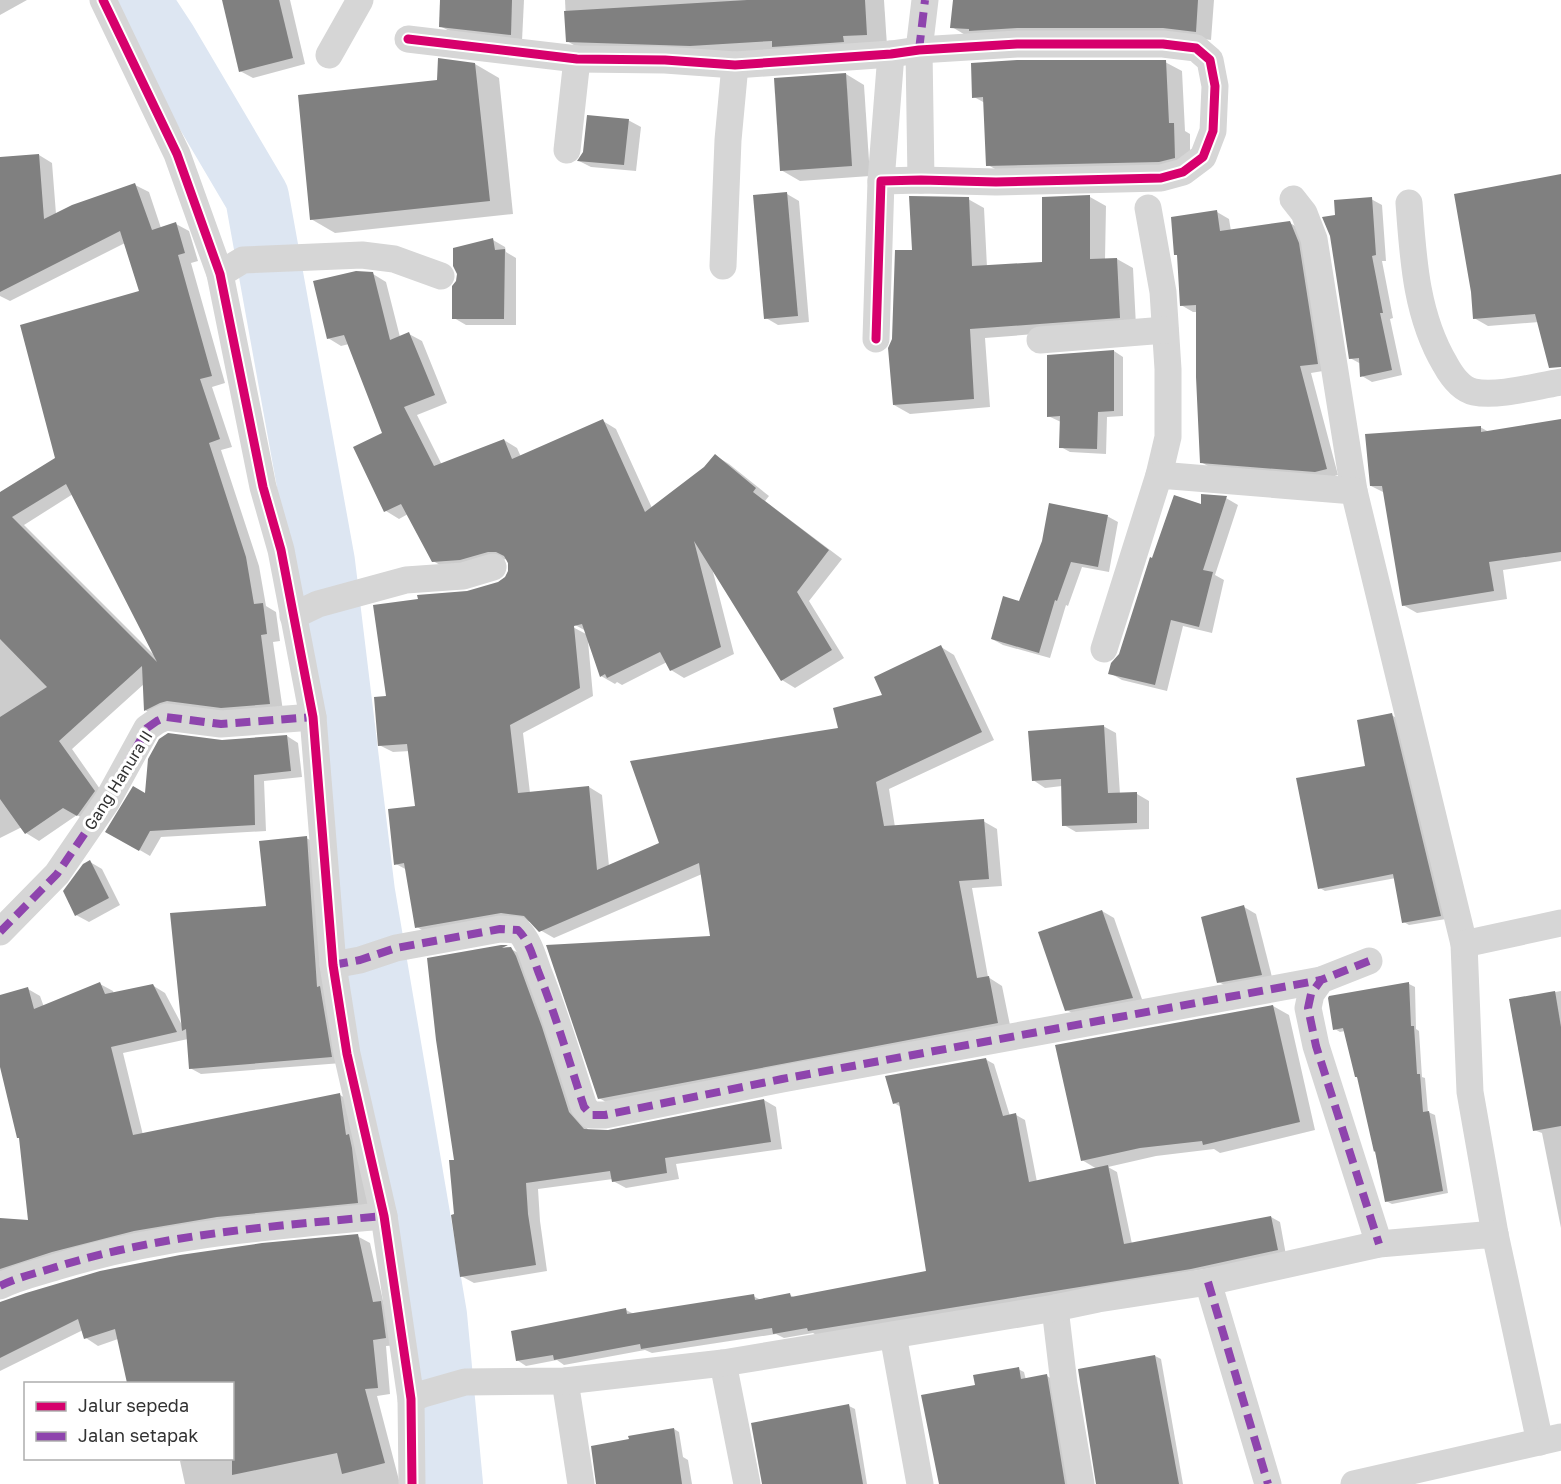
<svg xmlns="http://www.w3.org/2000/svg" width="1561" height="1484" font-family="'Golos Text',sans-serif">
	<style>
		.shadow { fill: #0003; fill-rule: evenodd }
		.lines { fill: none; stroke-linecap: round; stroke-linejoin: round }
		.river { stroke: #dde6f2; stroke-width: 64 }
		.building { fill: #808080; fill-rule: evenodd }
		.street { stroke: #d6d6d6; stroke-width: 27 }
		.quiet { stroke: #8e44ad; stroke-width: 8; stroke-dasharray: 15 8; stroke-linecap: butt }
		.cycleway-casing { stroke: #fff; stroke-width: 13 }
		.cycleway { stroke: #d6006c; stroke-width: 9 }
		.labels { text-anchor: middle; dominant-baseline: central; stroke-width: 6; stroke-linejoin: round; paint-order: stroke }
		.street-label { font-size: 16px; fill: #323232; stroke: #fff }
	</style>
	<rect width="100%" height="100%" fill="#fff"/>
	<!-- shadow -->
	<g class="shadow">
		<polygon points="0,0 27,0 0,15"/>
		<polygon points="223,0 290,0 305,64 253,78 240,71"/>
		<polygon points="441,0 524,0 522,41 453,33 440,26"/>
		<polygon points="565,0 884,0 887,46 863,52 587,53 567,41"/>
		<polygon points="954,0 1214,0 1211,40 1180,36 967,36 952,27"/>
		<polygon points="1165,62 1182,71 1185,131 1190,134 1190,167 1004,174 988,165 985,103 974,97"/>
		<polygon points="475,64 499,78 513,214 335,233 311,219 438,82"/>
		<polygon points="846,74 864,85 870,176 800,181 781,170"/>
		<polygon points="628,120 641,127 636,171 591,167 579,161 584,152"/>
		<path d="M39,155L52,163L56,214L135,185L149,192L161,228L176,224L189,231L198,261L191,263L225,383L212,387L232,447L221,450L259,566L266,606L276,612L280,641L273,642L283,711L158,718L145,710L144,684L72,749L107,799L91,823L77,815L39,841L26,833L22,827L0,838V494L57,459L140,292L125,243L10,301L0,296V159ZM73,494L155,656L24,525Z"/>
		<polygon points="1561,176 1561,350 1539,322 1488,326 1474,318"/>
		<polygon points="787,194 799,201 809,322 778,325 766,318"/>
		<polygon points="1090,197 1106,206 1105,260 1117,259 1133,268 1136,326 985,338 990,407 910,414 894,405 914,251 968,199 984,208 987,267 1044,264 1043,198"/>
		<polygon points="1371,199 1382,205 1386,261 1382,261 1393,318 1390,319 1402,375 1372,382 1362,376 1361,364 1350,358 1331,236 1337,216"/>
		<polygon points="1217,212 1229,219 1231,231 1290,223 1302,230 1329,370 1311,373 1338,475 1328,478 1213,469 1201,462 1197,312 1193,312 1181,305"/>
		<polygon points="493,240 505,247 506,252 516,258 516,325 466,325 454,318 457,281"/>
		<path d="M373,274L386,282L400,337L409,334L422,341L447,403L417,415L442,465L504,440L517,448L521,457L603,421L616,429L652,508L705,468L716,456L729,464L769,496L765,501L842,559L809,601L844,658L795,688L782,680L712,568L734,654L684,678L671,670L667,662L622,685L617,682L615,684L601,676L588,641L593,696L523,733L530,793L589,787L602,795L609,866L660,844L839,729L885,696L941,647L954,655L994,740L889,789L895,827L983,821L997,829L1002,886L972,888L988,977L1002,986L1011,1030L613,1106L599,1098L711,937L702,874L554,938L540,930L532,922L515,920L430,935L417,927L407,870L396,864L417,807L410,751L393,752L379,745L388,697L468,593L498,583L506,578L510,572L507,559L447,569L433,561L408,514L399,519L386,511L384,433L349,344L341,346L328,338ZM568,621L586,631V634L567,624Z"/>
		<polygon points="1114,351 1123,357 1123,416 1107,417 1106,454 1070,452 1061,447 1061,422 1048,416"/>
		<polygon points="1561,421 1561,561 1503,570 1507,599 1417,613 1403,605 1385,493 1371,486 1480,427 1489,432"/>
		<polygon points="1226,498 1238,505 1215,575 1224,580 1212,633 1183,626 1167,691 1122,680 1110,673 1120,655 1153,560"/>
		<polygon points="1107,516 1118,522 1109,572 1082,567 1068,606 1066,605 1050,658 1003,645 992,639 1020,603"/>
		<polygon points="1391,715 1397,718 1446,919 1409,925 1404,922 1396,878 1325,891 1320,888 1366,767"/>
		<polygon points="1103,726 1116,733 1120,794 1137,794 1149,801 1149,829 1076,832 1064,825 1062,786 1045,788 1033,780"/>
		<polygon points="287,736 298,743 302,777 264,781 266,831 161,837 150,856 107,831 146,795 222,741"/>
		<polygon points="306,838 318,844 342,1063 201,1074 190,1068 188,1039 123,1053 143,1135 340,1095 352,1102 370,1209 0,1284 0,1220 38,1221 21,1139 0,1061 0,997 28,989 40,996 44,1007 100,984 113,991 114,994 152,985 165,993 183,1027 267,907"/>
		<polygon points="90,862 102,869 120,905 89,922 76,915"/>
		<polygon points="1244,907 1256,914 1273,981 1231,989 1219,982"/>
		<polygon points="1102,911 1114,918 1144,1005 1079,1017 1067,1010"/>
		<polygon points="507,947 524,956 581,1120 590,1132 608,1132 764,1100 776,1107 782,1149 676,1164 679,1179 626,1188 613,1181 613,1179 538,1189 540,1221 547,1271 474,1283 461,1276 456,1216 455,1161 428,960"/>
		<polygon points="1409,984 1415,987 1416,1029 1419,1031 1422,1077 1425,1078 1428,1112 1435,1115 1448,1193 1392,1204 1386,1201 1359,1078 1356,1077 1345,1031 1340,1032 1335,1029"/>
		<polygon points="1561,991 1561,1228 1542,1133 1534,1130 1511,1000"/>
		<polygon points="1273,1006 1289,1015 1315,1130 1220,1153 1214,1149 1156,1156 1108,1167 1117,1172 1132,1244 1271,1217 1280,1222 1286,1255 818,1336 813,1333 784,1338 776,1334 652,1353 645,1350 564,1365 557,1360 526,1366 517,1360 626,1310 634,1314 753,1296 761,1300 790,1295 795,1298 928,1272 901,1107 894,1103 985,1059 994,1064 1010,1116 1016,1115 1025,1120 1037,1182 1097,1169 1082,1160"/>
		<polygon points="357,1236 370,1243 384,1305 398,1345 386,1346 390,1394 377,1396 400,1484 185,1484 180,1461 190,1458 232,1458 232,1384 128,1384 118,1339 98,1346 86,1338 83,1330 0,1371 0,1303"/>
		<polygon points="1155,1356 1161,1359 1183,1484 1098,1484"/>
		<polygon points="1018,1369 1024,1372 1026,1380 1047,1376 1052,1379 1070,1484 941,1484 977,1387"/>
		<polygon points="849,1406 855,1409 867,1484 763,1484"/>
		<polygon points="674,1429 679,1432 683,1457 688,1460 692,1484 598,1484"/>
	</g>
	<g class="lines">
		<!-- river -->
		<polyline class="river" points="138,0 165,41 257,197 323,562 363,892 435,1315 451,1484"/>
	</g>
	<!-- building -->
	<g class="building">
		<polygon points="222,0 279,0 293,58 239,72"/>
		<polygon points="440,0 512,0 511,35 439,27"/>
		<polygon points="747,0 865,0 867,35 843,36 844,42 772,47 772,41 690,46 566,42 564,11"/>
		<polygon points="953,0 1198,0 1196,32 1163,28 1017,28 969,31 969,29 950,28"/>
		<polygon points="438,58 475,63 490,201 310,220 298,95 437,80"/>
		<polygon points="1017,60 1166,60 1169,123 1174,123 1175,158 1159,162 986,166 983,97 972,98 971,63"/>
		<polygon points="846,73 852,166 780,171 774,78"/>
		<polygon points="587,115 629,119 624,165 577,161 583,152"/>
		<path d="M39,154L44,219L72,205L135,183L152,230L176,222L185,253L178,255L212,376L200,379L220,439L209,443L246,557L254,604L263,603L267,634L261,635L270,704L221,708L167,701L160,703L144,711L142,666L59,741L95,791L77,816L63,808L25,834L0,799V717L47,687L0,639V492L55,458L20,325L139,291L120,231L0,292V157ZM66,484L157,662L12,517Z"/>
		<polygon points="1561,174 1561,367 1549,368 1535,314 1473,319 1471,292 1454,194"/>
		<polygon points="787,192 798,316 764,319 753,195"/>
		<polygon points="1090,195 1090,259 1117,258 1120,318 970,329 974,399 893,405 888,348 892,339 895,250 912,250 909,196 969,197 972,266 1042,262 1042,197"/>
		<polygon points="1372,197 1376,255 1372,256 1383,313 1380,313 1392,370 1360,377 1359,358 1349,359 1330,236 1322,217 1335,215 1334,200"/>
		<polygon points="1217,210 1220,231 1290,221 1299,243 1318,364 1300,366 1327,469 1315,472 1200,463 1196,377 1196,305 1180,306 1177,255 1174,255 1171,217"/>
		<polygon points="493,238 495,250 505,249 504,319 452,319 452,286 456,281 457,274 453,266 453,248"/>
		<polygon points="356,271 373,272 390,340 409,332 435,395 404,407 434,466 504,439 512,459 603,419 645,512 704,467 715,454 756,488 753,492 829,550 797,592 832,650 781,681 694,541 721,647 670,671 660,652 607,678 605,674 600,677 582,624 574,626 580,688 510,725 518,793 589,786 597,870 659,843 630,761 838,728 833,708 882,695 874,677 941,645 982,732 876,782 884,826 984,819 989,879 959,881 977,978 989,976 998,1023 598,1099 546,945 710,936 699,863 539,932 524,916 501,913 415,928 404,863 394,865 388,809 415,806 407,744 378,746 374,697 386,696 373,605 418,599 417,595 467,591 498,582 505,577 508,571 508,563 504,556 496,552 488,552 460,560 432,562 401,504 384,512 353,447 382,433 344,335 327,339 313,281"/>
		<polygon points="1114,350 1114,411 1098,412 1097,449 1059,448 1060,416 1047,417 1047,355"/>
		<polygon points="1561,419 1561,552 1489,562 1494,591 1402,606 1382,486 1370,486 1365,434 1481,426 1481,432"/>
		<polygon points="1201,494 1227,496 1203,570 1213,572 1199,627 1171,620 1155,685 1108,674 1111,663 1119,654 1150,557 1152,558 1174,495 1201,504"/>
		<polygon points="1049,503 1108,515 1098,567 1071,562 1057,601 1055,600 1039,653 991,639 1003,596 1019,601 1042,541"/>
		<polygon points="1392,713 1441,916 1402,923 1393,874 1318,889 1296,778 1365,766 1357,720"/>
		<polygon points="1104,725 1108,793 1137,792 1137,823 1062,826 1061,779 1032,781 1028,731"/>
		<polygon points="168,733 222,740 287,735 291,771 254,775 255,825 150,831 139,851 105,832 133,786 145,793 148,759 159,739"/>
		<polygon points="307,836 317,987 320,986 332,1057 189,1069 186,1029 182,1031 170,913 266,906 259,841"/>
		<polygon points="90,860 109,898 75,916 63,891 83,864"/>
		<polygon points="1244,905 1262,975 1217,983 1201,917"/>
		<polygon points="1102,910 1133,998 1065,1011 1038,932"/>
		<polygon points="501,945 508,945 502,948 511,947 516,956 542,1027 569,1112 584,1129 608,1130 764,1099 771,1142 665,1158 667,1173 612,1182 610,1171 526,1183 528,1214 536,1265 460,1277 451,1215 454,1214 449,1160 454,1160 436,1040 427,958"/>
		<polygon points="100,982 105,994 153,984 177,1032 111,1047 133,1135 340,1093 346,1135 349,1134 352,1148 358,1203 217,1217 134,1231 52,1252 0,1269 0,1218 28,1220 19,1138 17,1138 0,1067 0,995 28,987 34,1009"/>
		<polygon points="1409,982 1411,1026 1414,1026 1417,1074 1420,1074 1423,1112 1429,1111 1443,1191 1385,1202 1375,1151 1374,1152 1357,1077 1355,1077 1343,1028 1333,1030 1328,998 1329,996"/>
		<polygon points="1555,991 1561,1027 1561,1126 1533,1131 1509,999"/>
		<polygon points="1273,1005 1300,1122 1203,1145 1202,1141 1140,1148 1081,1161 1055,1045"/>
		<polygon points="986,1058 1003,1116 1016,1113 1029,1182 1108,1165 1124,1244 1271,1216 1278,1250 1191,1269 808,1331 807,1328 773,1334 772,1328 641,1349 640,1344 554,1360 553,1355 516,1361 511,1331 626,1308 627,1314 754,1294 755,1300 790,1293 791,1297 926,1271 899,1102 893,1104 885,1076"/>
		<polygon points="358,1234 373,1302 381,1301 386,1338 373,1340 378,1388 365,1389 385,1463 342,1474 337,1453 232,1475 232,1383 127,1383 115,1329 84,1339 78,1319 0,1358 0,1302 26,1293 100,1271 180,1255 262,1243"/>
		<polygon points="1155,1355 1179,1484 1096,1484 1078,1369"/>
		<polygon points="1019,1367 1021,1379 1047,1374 1065,1484 939,1484 921,1395 975,1385 973,1375"/>
		<polygon points="849,1404 863,1484 762,1484 751,1423"/>
		<polygon points="674,1428 682,1484 596,1484 591,1446 629,1439 628,1436"/>
	</g>
	<g class="lines">
		<!-- street -->
		<g class="street">
			<polyline points="103,0 177,154 220,274 263,487 281,550 313,717 333,965 347,1054 384,1216 411,1399 412,1484"/>
			<polyline points="408,39 577,59 665,60 735,65 891,54 919,50 1017,44 1163,44 1196,48 1210,60 1215,86 1213,131 1203,157 1183,172 1161,178 996,182 921,180 881,181 876,339"/>
			<polyline points="329,55 360,0"/>
			<polyline points="567,150 577,59"/>
			<polyline points="921,180 919,50 925,0"/>
			<polyline points="881,181 891,54"/>
			<polyline points="1293,199 1304,213 1314,239 1354,491"/>
			<path d="M1409,203C1413,258 1416,315 1445,364C1451,375 1460,389 1474,392C1498,397 1536,386 1561,382"/>
			<polyline points="1148,208 1163,292 1168,369 1168,437 1159,475"/>
			<polyline points="723,266 728,140 735,65"/>
			<polyline points="220,274 243,260 362,255 394,259 441,276"/>
			<polyline points="1040,340 1165,330"/>
			<polyline points="293,616 318,604 406,580 463,576 493,567"/>
			<polyline points="1104,649 1159,475 1354,491 1464,944 1470,1092 1495,1234"/>
			<polyline points="0,932 57,874 107,801 147,728 157,721 166,717 221,724 313,717"/>
			<polyline points="1464,944 1561,923"/>
			<polyline points="1369,961 1321,980 1311,994 1308,1008 1316,1046 1379,1244"/>
			<path d="M333,965L360,960L396,948L500,929L518,930C529,941 533,957 538,971C556,1016 569,1061 584,1107L591,1115H605L782,1079L1321,980"/>
			<polyline points="1208,1282 1268,1484"/>
			<path d="M0,1286C18,1277 37,1273 56,1267C162,1234 274,1226 384,1216"/>
			<polyline points="1055,1308 1064,1384 1081,1484"/>
			<polyline points="893,1335 920,1484"/>
			<polyline points="723,1363 747,1484"/>
			<polyline points="565,1381 581,1484"/>
			<polyline points="411,1399 423,1394 465,1382 565,1381 723,1363 1055,1308 1098,1299 1208,1282 1379,1244 1495,1234 1540,1442"/>
			<polyline points="1354,1484 1561,1437"/>
		</g>
		<!-- quiet -->
		<g class="quiet">
			<polyline points="919,50 925,0"/>
			<polyline points="0,932 57,874 107,801 147,728 157,721 166,717 221,724 313,717"/>
			<polyline points="1369,961 1321,980 1311,994 1308,1008 1316,1046 1379,1244"/>
			<path d="M333,965L360,960L396,948L500,929L518,930C529,941 533,957 538,971C556,1016 569,1061 584,1107L591,1115H605L782,1079L1321,980"/>
			<polyline points="1208,1282 1268,1484"/>
			<path d="M0,1286C18,1277 37,1273 56,1267C162,1234 274,1226 384,1216"/>
		</g>
		<!-- cycleway casing -->
		<g class="cycleway-casing">
			<g id="cycleway">
				<polyline points="103,0 177,154 220,274 263,487 281,550 313,717 333,965 347,1054 384,1216 411,1399 412,1484"/>
				<polyline points="408,39 577,59 665,60 735,65 891,54 919,50 1017,44 1163,44 1196,48 1210,60 1215,86 1213,131 1203,157 1183,172 1161,178 996,182 921,180 881,181 876,339"/>
			</g>
		</g>
		<!-- cycleway -->
		<use href="#cycleway" class="cycleway"/>
	</g>
	<g class="labels">
		<!-- street labels -->
		<g class="street-label">
			<text transform="translate(118 780) rotate(-58)">Gang Hanura II</text>
		</g>
	</g>
	<!-- legend -->
	<rect x="24" y="1382" width="210" height="78" fill="#ffffff" stroke="#adadad" stroke-width="1.5"/>
	<rect x="36" y="1402" width="30" height="9" fill="#d6006c" stroke="#adadad" stroke-width="1.5"/>
	<text x="78" y="1412" font-size="18" fill="#323232">Jalur sepeda</text>
	<rect x="36" y="1432" width="30" height="9" fill="#8e44ad" stroke="#adadad" stroke-width="1.5"/>
	<text x="78" y="1442" font-size="18" fill="#323232">Jalan setapak</text>
</svg>
